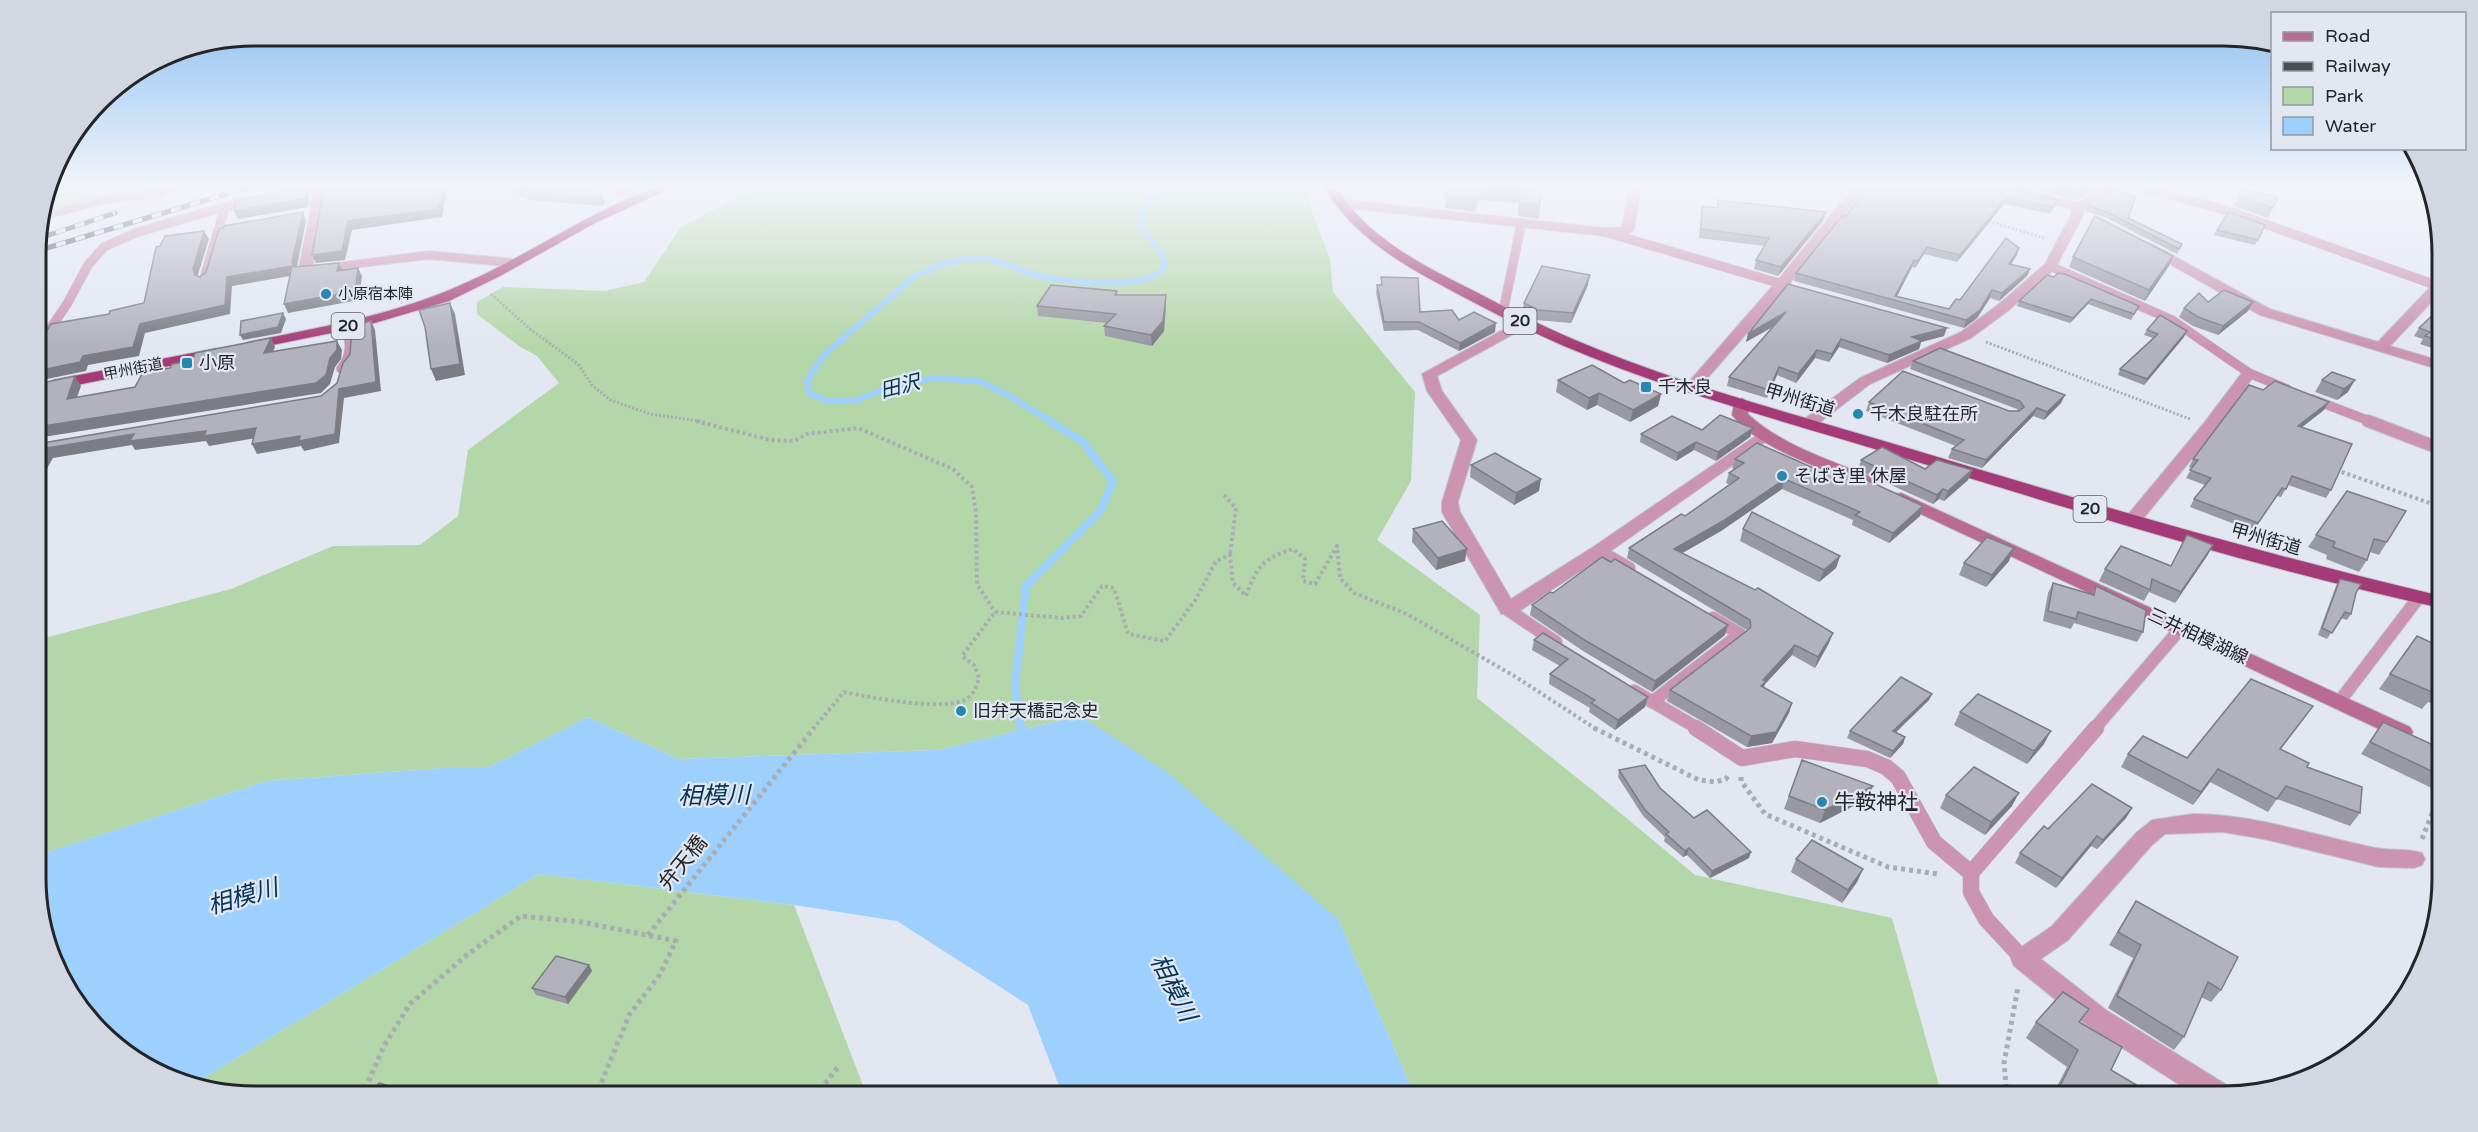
<svg xmlns="http://www.w3.org/2000/svg" width="2478" height="1132" font-family="'Varela Round','Noto Sans JP',sans-serif">
	<style>
		.green { fill: #b4d7a9 }
		.water { fill: #9ed0fe }
		.lines { fill: none; stroke-linecap: round; stroke-linejoin: round }
		.stream-far2 { stroke: #9ed0fe; stroke-width: 6 }
		.stream-far1 { stroke: #9ed0fe; stroke-width: 8 }
		.stream { stroke: #9ed0fe; stroke-width: 10 }
		.service-far2-casing { stroke: #c0c4ce; stroke-width: 10 }
		.service-far1-casing { stroke: #c0c4ce; stroke-width: 14 }
		.service-casing { stroke: #c0c4ce; stroke-width: 17 }
		.minor-casing { stroke: #c0c4ce; stroke-width: 2 }
		.secondary-casing { stroke: #c0c4ce; stroke-width: 2 }
		.trunk-casing { stroke: #c0c4ce; stroke-width: 2 }
		.path-far2 { stroke: #a8acb4; stroke-width: 3; stroke-dasharray: 2 2; stroke-linecap: butt }
		.path-far1 { stroke: #a8acb4; stroke-width: 4; stroke-dasharray: 3 3; stroke-linecap: butt }
		.path { stroke: #a8acb4; stroke-width: 5; stroke-dasharray: 4 4; stroke-linecap: butt }
		.service-far2 { stroke: #cc95af; stroke-width: 9 }
		.service-far1 { stroke: #cc95af; stroke-width: 12 }
		.service { stroke: #cc95af; stroke-width: 16 }
		.minor { fill: #cc95af; fill-rule: evenodd }
		.secondary { fill: #ba6b93; fill-rule: evenodd }
		.trunk { fill: #a53b76; fill-rule: evenodd }
		.rail-casing { stroke: #4b4e53; stroke-width: 5 }
		.rail { stroke: #e2e7f2; stroke-width: 4; stroke-dasharray: 10; stroke-linecap: butt }
		.wall { fill: #9899a2 }
		.shaded-wall { fill: #7c7d84 }
		.building { fill: #b1b2bc; stroke: #7c7d84; stroke-width: 1.5 }
		.poi-dot { fill: #2787b2; stroke: #e2e7f2; stroke-width: 2 }
		.labels { text-anchor: middle; dominant-baseline: central; stroke-width: 4.5; stroke-linejoin: round; paint-order: stroke }
		.far-poi-label { font-size: 15px; fill: #232528; stroke: #e2e7f2; text-anchor: start }
		.far-street-label { font-size: 15px; fill: #232528; stroke: #e2e7f2 }
		.shield { fill: #e2e7f2; stroke: #5c5f65; stroke-width: 1.5 }
		.shield-label { font-size: 16px; font-weight: bold; fill: #232528 }
		.poi-label { font-size: 18px; fill: #232528; stroke: #e2e7f2; text-anchor: start }
		.street-label { font-size: 18px; fill: #232528; stroke: #e2e7f2 }
		.water-label { font-size: 20px; font-style: italic; fill: #013357; stroke: #e2e7f2 }
		.near-poi-label { font-size: 21px; fill: #232528; stroke: #e2e7f2; text-anchor: start }
		.near-street-label { font-size: 21px; fill: #232528; stroke: #e2e7f2 }
		.near-water-label { font-size: 24px; font-style: italic; fill: #013357; stroke: #e2e7f2 }
		.rim { fill: none; stroke: #232528; stroke-width: 3 }
	</style>
	<rect width="100%" height="100%" fill="#e2e7f2"/>
	<!-- green -->
	<g class="green">
		<polygon points="50,188 141,188 106,201 44,210"/>
		<polygon points="755,188 1303,188 1330,259 1333,292 1415,392 1411,481 1377,540 1480,615 1477,698 1601,797 1695,875 1892,918 1942,1096 1415,1096 1338,919 1080,716 938,750 678,759 588,717 487,768 444,768 267,781 38,855 37,640 231,589 333,546 420,545 458,516 468,450 559,383 537,356 519,346 477,314 477,302 503,287 605,291 644,282 681,227"/>
		<polygon points="539,874 794,905 867,1096 254,1096 194,1084"/>
	</g>
	<!-- water -->
	<polygon class="water" points="1080,716 1167,772 1338,919 1415,1096 1063,1096 1028,1005 897,921 794,905 539,874 194,1084 170,1079 81,1010 38,907 38,855 267,781 444,768 487,768 588,717 678,759 938,750"/>
	<g class="lines">
		<!-- stream-far2 -->
		<path class="stream-far2" d="M1052,422L1008,395L979,381L935,378L887,388L857,400H825L809,393L807,380L825,354L915,276L940,265L967,258H989L987,259C1004,262 1019,270 1036,275C1063,282 1149,293 1165,266L1163,256L1141,228L1143,210L1160,188"/>
		<!-- stream-far1 -->
		<polyline class="stream-far1" points="1021,729 1015,685 1026,586 1101,510 1113,481 1082,441 1049,421"/>
		<!-- stream -->
		<polyline class="stream" points="1021,728 1023,740"/>
		<!-- service-far2 casing -->
		<g class="service-far2-casing">
			<g id="service-far2">
				<polyline points="2142,188 2226,210 2438,286"/>
				<polyline points="2078,207 2108,188"/>
				<polyline points="1605,232 1782,284"/>
				<polyline points="2050,266 2172,320 2249,373 2287,389"/>
				<polyline points="204,279 225,207"/>
				<polyline points="1503,312 1521,225"/>
				<polyline points="46,335 67,304 88,265 104,247 135,233 248,200"/>
				<path d="M341,369C351,356 352,341 344,327"/>
				<polyline points="2312,399 2372,422"/>
			</g>
		</g>
		<!-- service-far1 casing -->
		<g class="service-far1-casing">
			<g id="service-far1">
				<polyline points="2368,421 2441,449"/>
				<polyline points="1599,551 1629,568"/>
				<polyline points="1508,610 1556,642"/>
				<polyline points="1634,691 1699,729"/>
				<polyline points="1652,702 1740,634 1713,618"/>
				<polyline points="2339,702 2419,597"/>
				<polyline points="2094,729 2181,628"/>
			</g>
		</g>
		<!-- service casing -->
		<g class="service-casing">
			<g id="service">
				<polyline points="1696,728 1742,758 1795,749 1867,759 1886,767 1898,777 1934,842 1971,873 1971,892 1986,919 2023,959"/>
				<polyline points="1971,873 2096,728"/>
			</g>
		</g>
		<!-- minor casing -->
		<g class="minor-casing">
			<g id="minor">
				<polygon points="164,188 182,188 160,197 105,203 42,220 44,213 104,195"/>
				<polygon points="312,188 324,188 325,194 313,266 429,251 514,259 521,263 514,267 429,259 300,274 298,271 310,215"/>
				<polygon points="608,188 624,188 643,197 641,200 633,200"/>
				<polygon points="1629,188 1641,188 1634,230 1628,234 1605,236 1338,207 1332,203 1338,199 1605,228 1622,227"/>
				<polygon points="1853,188 1865,188 1787,287 1697,390 1687,390 1684,387 1687,384 1777,281"/>
				<polygon points="1999,188 2019,188 2082,204 2084,207 2083,215 2055,269 2009,310 1971,338 1870,384 1815,426 1803,426 1801,423 1803,420 1860,378 1961,332 1999,304 2045,264 2071,215 2072,209 2001,191"/>
				<polygon points="2150,243 2270,309 2378,342 2435,282 2440,281 2440,293 2390,346 2441,361 2441,370 2260,315 2145,250 2144,247"/>
				<polygon points="1523,319 1530,323 1528,326 1437,376 1442,391 1477,440 1458,502 1460,512 1511,599 1593,547 1760,433 1772,433 1774,436 1605,555 1515,614 1501,614 1499,610 1442,512 1442,502 1461,440 1427,391 1422,374"/>
				<polygon points="2249,369 2256,373 2216,429 2138,525 2126,525 2123,521 2126,517 2204,423 2244,370"/>
				<path d="M2193,814C2256,814 2315,836 2376,848C2391,851 2407,848 2422,853L2425,859L2422,865L2414,868L2379,867L2264,839L2223,832L2165,834L2152,845L2068,940L2041,959L2106,1010L2230,1087L2234,1096H2197L2088,1026L2014,966L2011,959L2014,952L2052,926L2136,833L2152,820Z"/>
			</g>
		</g>
		<!-- secondary casing -->
		<g class="secondary-casing">
			<g id="secondary">
				<path d="M1742,398L1750,403L1748,414C1781,445 1830,460 1871,477L1873,481L1871,485H1859C1822,468 1757,448 1732,415L1734,403Z"/>
				<polygon points="1901,493 2410,727 2413,732 2410,737 2403,739 2396,737 1895,502 1893,498 1895,494"/>
			</g>
		</g>
		<!-- trunk casing -->
		<g class="trunk-casing">
			<g id="trunk">
				<path d="M654,188H671L595,223L500,276L449,301L361,327L248,350L241,346L248,342C321,327 395,315 463,284C529,255 587,213 654,188Z"/>
				<path d="M1324,188H1336C1370,240 1424,266 1478,293C1510,310 1542,326 1575,340C1683,386 1799,415 1911,449C2087,502 2262,554 2441,596V608C2265,570 2093,516 1921,463C1802,426 1679,395 1564,346C1532,332 1501,317 1471,301C1413,270 1360,245 1324,188Z"/>
				<polygon points="218,348 223,349 225,352 223,355 53,390 45,385 53,380"/>
			</g>
		</g>
		<!-- path-far2 -->
		<g class="path-far2">
			<polyline points="1985,220 2044,238"/>
			<polyline points="491,294 530,329 578,364 592,385 610,400 650,414 706,422"/>
			<polyline points="1986,342 2190,419"/>
		</g>
		<!-- path-far1 -->
		<g class="path-far1">
			<polyline points="696,421 770,440 794,441 807,434 858,428 953,469 972,487 976,513 977,584 995,612"/>
			<polyline points="2336,470 2441,507"/>
			<polyline points="1224,495 1236,508 1230,555"/>
			<path d="M995,612L1062,618L1081,616L1102,586L1114,588L1128,634L1165,641L1196,599L1216,561L1230,555L1233,583L1246,596C1257,567 1263,558 1293,549L1305,559L1303,581L1315,584L1337,546L1340,578L1354,593L1407,614L1516,677L1596,729"/>
			<path d="M813,729L844,692C869,697 947,713 968,698C974,693 977,685 979,678L974,665L962,656L995,612"/>
		</g>
		<!-- path -->
		<g class="path">
			<polyline points="1594,728 1699,780 1715,782 1726,779 1729,774"/>
			<polyline points="1741,777 1741,781 1765,814 1888,867 1938,874"/>
			<polyline points="2422,839 2442,788"/>
			<polyline points="648,935 814,728"/>
			<polyline points="362,1096 384,1046 410,1004 468,954 521,916 582,922 676,941 659,976 629,1015 596,1096"/>
			<polyline points="815,1096 838,1067"/>
			<polyline points="2007,1096 2004,1063 2018,987"/>
		</g>
		<!-- service-far2 -->
		<use href="#service-far2" class="service-far2"/>
		<!-- service-far1 -->
		<use href="#service-far1" class="service-far1"/>
		<!-- service -->
		<use href="#service" class="service"/>
		<!-- minor -->
		<use href="#minor" class="minor"/>
		<!-- secondary -->
		<use href="#secondary" class="secondary"/>
		<!-- trunk -->
		<use href="#trunk" class="trunk"/>
		<!-- rail casing -->
		<g class="rail-casing">
			<g id="rail">
				<polyline points="37,239 115,213"/>
				<polyline points="37,251 246,188"/>
			</g>
		</g>
		<!-- rail -->
		<use href="#rail" class="rail"/>
	</g>
	<!-- wall -->
	<g class="wall">
		<polygon points="507,188 586,188 602,195 605,203 602,206 528,200"/>
		<polygon points="1449,188 1540,188 1540,205 1539,219 1518,216 1518,203 1478,200 1475,212 1445,208 1446,195"/>
		<polygon points="2009,188 2054,207 2050,214 2004,204 1957,262 1924,254 1915,268 1912,267 1897,296 1949,309 2017,255 2011,264 2030,269 2027,276 1999,301 1990,298 1977,318 1964,328 1794,281 1796,273 1846,216"/>
		<polygon points="2028,188 2096,188 2076,200"/>
		<polygon points="2239,196 2278,197 2268,218 2234,206"/>
		<polygon points="1718,200 1823,221 1778,276 1754,269 1756,260 1765,246 1699,238 1701,214 1702,206 1717,208"/>
		<polygon points="2087,205 2128,218 2182,244 2177,254 2107,218 2085,211"/>
		<polygon points="2265,225 2255,245 2214,235 2217,230"/>
		<polygon points="2073,257 2169,266 2145,301 2069,267"/>
		<polygon points="2047,275 2139,306 2131,320 2088,304 2070,323 2017,306 2019,301"/>
		<polygon points="1381,277 1420,312 1459,320 1495,332 1459,351 1418,330 1384,331 1376,293 1377,285 1381,285"/>
		<polygon points="1788,284 1944,336 1921,342 1919,349 1887,363 1839,347 1829,362 1815,358 1796,383 1777,375 1767,398 1727,386 1729,377 1775,326 1746,342 1748,334"/>
		<polygon points="1588,285 1571,323 1536,320 1522,313 1524,303"/>
		<polygon points="1117,291 1117,295 1166,295 1166,305 1164,331 1152,346 1105,336 1104,326 1107,323 1038,316 1037,306"/>
		<polygon points="2440,304 2441,351 2420,344 2423,339 2414,336 2419,328 2433,315 2437,307"/>
		<polygon points="2184,308 2248,311 2218,335 2193,326 2179,317"/>
		<polygon points="2147,330 2184,337 2144,385 2118,375 2120,369 2153,338 2144,335"/>
		<polygon points="1913,361 2061,403 2044,420 2033,416 1982,468 1948,458 1952,449 1956,446 1866,411 1869,402 2018,411 2017,409 1910,369"/>
		<polygon points="2332,372 2348,392 2337,400 2315,392 2322,380"/>
		<polygon points="1558,380 1624,383 1661,394 1658,406 1630,422 1597,405 1587,410 1556,392"/>
		<polygon points="2324,410 2301,428 2331,490 2326,498 2288,485 2281,497 2277,496 2253,531 2190,507 2194,499 2205,485 2186,478 2192,468 2189,467 2193,459"/>
		<polygon points="1753,428 1750,437 1716,461 1694,450 1676,461 1640,442 1641,434"/>
		<polygon points="1735,459 1920,516 1889,543 1852,525 1853,520 1782,489 1721,531 1682,553 1829,643 1815,668 1792,655 1765,684 1764,687 1792,703 1789,713 1772,743 1747,747 1667,701 1670,690 1747,630 1627,558 1629,548 1685,516 1730,485 1726,483 1729,473 1734,469 1732,468"/>
		<polygon points="1861,460 1925,469 1972,470 1968,480 1944,501 1939,499 1933,504 1858,470"/>
		<polygon points="1471,465 1539,491 1514,505 1470,477"/>
		<polygon points="2347,491 2387,542 2379,555 2370,552 2367,560 2359,572 2326,559 2327,555 2308,547"/>
		<polygon points="1413,529 1465,561 1436,570 1412,542"/>
		<polygon points="1743,529 1840,556 1836,568 1819,582 1740,541"/>
		<polygon points="2213,545 2207,556 2175,603 2149,592 2144,601 2099,581 2105,569 2171,566"/>
		<polygon points="2009,561 1986,587 1959,575 1964,563"/>
		<polygon points="2340,579 2356,593 2351,614 2347,620 2341,618 2327,639 2318,635 2336,586"/>
		<polygon points="2053,583 2092,594 2096,586 2143,632 2137,642 2074,623 2071,629 2043,621 2048,593"/>
		<polygon points="1553,593 1725,635 1652,692 1583,651 1530,615 1532,605"/>
		<polygon points="2417,636 2441,647 2442,708 2428,702 2422,709 2379,689"/>
		<polygon points="1534,640 1648,697 1645,707 1615,730 1589,712 1590,708 1549,684 1550,674 1560,666 1532,650"/>
		<polygon points="1932,694 1929,700 1896,732 1905,737 1903,744 1890,758 1847,738 1850,731"/>
		<polygon points="2313,706 2281,749 2307,767 2360,813 2350,826 2277,799 2268,812 2210,782 2193,805 2121,767 2128,754 2187,758"/>
		<polygon points="1960,712 2044,744 2027,764 1954,725"/>
		<polygon points="2383,722 2442,749 2442,793 2361,754"/>
		<polygon points="1802,760 1873,786 1867,799 1820,823 1784,809"/>
		<polygon points="1619,770 1660,788 1694,818 1749,858 1710,878 1687,855 1683,857 1664,841 1665,837 1643,816 1618,777"/>
		<polygon points="1946,795 2012,806 1985,835 1940,808"/>
		<polygon points="2132,808 2126,818 2097,849 2091,846 2056,888 2015,863 2020,853 2048,829"/>
		<polygon points="2442,820 2442,848 2430,842"/>
		<polygon points="1796,859 1863,869 1857,882 1842,903 1791,872"/>
		<polygon points="2136,901 2221,990 2211,1002 2201,997 2184,1037 2174,1050 2108,1008 2133,958 2109,945"/>
		<polygon points="589,965 592,971 568,1004 536,995 532,988"/>
		<polygon points="2036,1022 2080,1023 2111,1070 2155,1096 2052,1096 2067,1067 2026,1038"/>
	</g>
	<!-- shaded-wall -->
	<g class="shaded-wall">
		<polygon points="306,188 309,188 310,190 308,207 238,219 234,211"/>
		<polygon points="443,188 447,188 442,217 352,230 345,260 316,263 312,255 348,221"/>
		<polygon points="2088,188 2096,188 2076,200 2079,193"/>
		<polygon points="602,195 605,203 602,206 600,198"/>
		<polygon points="2006,197 2004,204 1957,262 1960,255"/>
		<polygon points="303,212 306,221 296,271 292,262"/>
		<polygon points="1826,212 1823,221 1778,276 1781,267"/>
		<polygon points="204,231 209,239 197,278 195,275 193,269"/>
		<polygon points="1927,247 1924,254 1915,268 1918,261"/>
		<polygon points="2019,248 2017,255 2007,271 2009,264"/>
		<polygon points="2173,256 2169,266 2145,301 2149,290"/>
		<polygon points="1914,260 1912,267 1895,300 1895,296"/>
		<polygon points="339,263 343,271 337,271"/>
		<polygon points="292,266 296,275 232,286 230,314 145,333 139,356 88,365 86,371 37,381 37,371 83,356 227,277"/>
		<polygon points="358,268 362,276 359,300 288,313 284,304"/>
		<polygon points="2030,269 2027,276 1999,301 2002,293"/>
		<polygon points="1590,275 1588,285 1571,323 1573,313"/>
		<polygon points="1992,290 1990,298 1977,318 1964,328 1966,320"/>
		<polygon points="1166,295 1166,305 1164,331 1152,346 1151,335"/>
		<polygon points="2091,299 2088,304 2070,323 2073,318"/>
		<polygon points="2253,302 2248,311 2218,335 2223,326"/>
		<polygon points="450,303 455,314 465,375 436,381 431,369"/>
		<polygon points="1786,312 1784,320 1746,342 1748,334"/>
		<polygon points="283,313 286,319 281,333 243,340 240,335"/>
		<polygon points="371,321 375,330 381,391 344,398 339,443 304,451 301,446 257,454 252,444 339,389"/>
		<polygon points="1496,323 1495,332 1459,351 1460,343"/>
		<polygon points="1947,328 1944,336 1921,342 1919,349 1887,363 1889,355 1912,337"/>
		<polygon points="2187,331 2184,337 2144,385 2147,379"/>
		<polygon points="271,338 275,347 269,362 264,353"/>
		<polygon points="1841,339 1839,347 1829,362 1832,354"/>
		<polygon points="337,341 342,350 341,359 335,367 330,384 321,393 37,438 37,427 330,358"/>
		<polygon points="1817,350 1815,358 1796,383 1798,374"/>
		<polygon points="1779,367 1777,375 1767,398 1769,390"/>
		<polygon points="75,376 81,386 73,409 67,399"/>
		<polygon points="2355,380 2348,392 2337,400 2344,389"/>
		<polygon points="1599,393 1597,405 1587,410 1589,398"/>
		<polygon points="1661,394 1658,406 1630,422 1633,410"/>
		<polygon points="2065,395 2061,403 2044,420 2047,412"/>
		<polygon points="2329,402 2324,410 2293,434 2298,426"/>
		<polygon points="2037,408 2033,416 1982,468 1986,460"/>
		<polygon points="256,428 262,437 209,446 206,441 135,450 132,445 53,458 45,472 37,473 37,462 47,448 134,434"/>
		<polygon points="1753,428 1750,437 1716,461 1718,452"/>
		<polygon points="1696,442 1694,450 1676,461 1678,453"/>
		<polygon points="1972,470 1968,480 1944,501 1948,491"/>
		<polygon points="1541,479 1539,491 1514,505 1516,493"/>
		<polygon points="1785,479 1782,489 1721,531 1672,559 1674,549"/>
		<polygon points="2282,488 2277,496 2253,531 2258,523"/>
		<polygon points="1943,489 1939,499 1933,504 1937,495"/>
		<polygon points="1923,506 1920,516 1889,543 1893,533"/>
		<polygon points="2213,545 2207,556 2175,603 2181,592"/>
		<polygon points="2014,548 2009,561 1986,587 1992,575"/>
		<polygon points="1467,549 1465,561 1436,570 1438,558"/>
		<polygon points="1840,556 1836,568 1819,582 1824,570"/>
		<polygon points="1728,625 1725,635 1652,692 1655,681"/>
		<polygon points="1833,633 1829,643 1815,668 1818,657"/>
		<polygon points="1795,645 1792,655 1765,684 1762,692 1758,696 1763,680"/>
		<polygon points="1932,694 1929,700 1891,737 1893,731"/>
		<polygon points="1648,697 1645,707 1615,730 1618,720"/>
		<polygon points="1792,703 1789,713 1772,743 1747,747 1751,736"/>
		<polygon points="2051,731 2044,744 2027,764 2034,751"/>
		<polygon points="1905,737 1903,744 1890,758 1893,751"/>
		<polygon points="2218,769 2210,782 2193,805 2201,792"/>
		<polygon points="1873,786 1867,799 1820,823 1825,810"/>
		<polygon points="2019,793 2012,806 1985,835 1991,822"/>
		<polygon points="2132,808 2126,818 2097,849 2103,840"/>
		<polygon points="2097,836 2091,846 2056,888 2062,878"/>
		<polygon points="1689,848 1687,855 1683,857 1685,851"/>
		<polygon points="1751,852 1749,858 1710,878 1712,871"/>
		<polygon points="1863,869 1857,882 1842,903 1848,890"/>
		<polygon points="589,965 592,971 568,1004 565,997"/>
	</g>
	<!-- building -->
	<g class="building">
		<polygon points="284,188 306,188 305,199 234,211 235,202 279,191"/>
		<polygon points="324,188 443,188 438,209 348,221 342,251 312,255"/>
		<polygon points="518,188 586,188 602,195 600,198 525,192"/>
		<polygon points="1449,188 1479,188 1477,199 1446,195"/>
		<polygon points="1491,188 1540,188 1540,205 1520,203 1520,191"/>
		<polygon points="1867,188 2009,188 2057,200 2053,207 2006,197 1960,255 1927,247 1918,261 1914,260 1895,296 1949,309 1956,299 1960,300 2006,238 2019,248 2009,264 2030,269 2002,293 1992,290 1980,310 1966,320 1796,273 1842,216 1846,216"/>
		<polygon points="2057,188 2088,188 2079,193"/>
		<polygon points="2244,189 2278,197 2273,208 2239,196"/>
		<polygon points="2112,190 2136,196 2128,218 2182,244 2179,249 2109,213 2087,205"/>
		<polygon points="1718,200 1826,212 1781,267 1756,260 1769,238 1701,229 1702,206 1718,208"/>
		<polygon points="303,212 292,262 294,267 339,263 337,271 358,268 355,291 284,304 292,266 227,277 225,305 140,324 133,347 83,356 80,362 37,371 37,347 51,324 109,314 110,311 144,303 156,247 160,246 165,236 204,231 193,269 195,275 200,277 206,272 219,229 224,228 224,226"/>
		<polygon points="2229,212 2265,225 2258,240 2217,230"/>
		<polygon points="2095,216 2173,256 2149,290 2073,257"/>
		<polygon points="1542,266 1590,275 1573,313 1538,310 1524,303"/>
		<polygon points="2058,273 2065,274 2139,306 2134,314 2091,299 2073,318 2019,301 2047,275 2054,277"/>
		<polygon points="1381,277 1418,278 1420,312 1452,310 1459,320 1474,312 1496,323 1460,343 1419,322 1384,322 1377,285 1382,285"/>
		<polygon points="1788,284 1947,328 1912,337 1922,341 1889,355 1841,339 1832,354 1817,350 1798,374 1779,367 1769,390 1729,377 1786,312 1748,334"/>
		<polygon points="1051,285 1117,291 1115,295 1166,295 1163,321 1151,335 1104,326 1116,314 1037,306"/>
		<polygon points="2224,290 2253,302 2223,326 2198,317 2184,308 2199,293 2208,302"/>
		<polygon points="450,303 460,364 431,369 425,327 419,310"/>
		<polygon points="2440,304 2440,341 2425,336 2430,332 2419,328 2440,308 2437,307"/>
		<polygon points="283,313 278,327 240,335 241,321"/>
		<polygon points="2160,315 2187,331 2147,379 2120,369 2158,334 2147,330"/>
		<polygon points="371,321 376,382 339,389 335,434 299,441 300,436 252,444 256,428 204,436 206,431 130,441 134,434 47,448 39,462 37,462 37,444 321,396 337,383 343,363 350,354 352,326"/>
		<polygon points="271,338 264,353 337,341 337,350 330,358 326,375 316,383 37,427 37,384 75,376 67,399 135,387 143,372 170,368 172,364 192,361 195,353"/>
		<polygon points="1940,348 2065,395 2047,412 2037,408 1986,460 1952,449 1964,440 1869,402 1903,371 2009,411 2019,411 2024,407 2020,401 1913,361"/>
		<polygon points="1592,365 1624,383 1630,380 1661,394 1633,410 1599,393 1589,398 1558,380"/>
		<polygon points="2332,372 2355,380 2344,389 2322,380"/>
		<polygon points="2275,381 2329,402 2298,426 2352,444 2331,490 2292,476 2286,489 2282,488 2258,523 2194,499 2211,478 2190,470 2198,460 2193,459 2249,385 2263,390"/>
		<polygon points="1720,415 1753,428 1718,452 1696,442 1678,453 1641,434 1672,416 1702,430"/>
		<polygon points="1757,443 1820,471 1826,466 1841,473 1845,470 1923,506 1893,533 1855,515 1860,512 1785,479 1723,521 1674,549 1755,590 1758,588 1833,633 1818,657 1795,645 1763,680 1766,681 1761,686 1792,703 1776,732 1751,736 1670,690 1748,630 1751,627 1750,620 1629,548 1681,514 1685,516 1739,478 1729,473 1744,463 1735,459"/>
		<polygon points="1882,447 1925,469 1937,460 1972,470 1948,491 1943,489 1937,495 1861,460"/>
		<polygon points="1495,453 1541,479 1516,493 1471,465"/>
		<polygon points="2347,491 2406,511 2387,542 2374,539 2367,560 2333,547 2335,542 2316,535"/>
		<polygon points="1752,512 1840,556 1824,570 1743,529"/>
		<polygon points="1442,521 1467,549 1438,558 1413,529"/>
		<polygon points="2187,535 2213,545 2181,592 2152,579 2150,590 2105,569 2121,546 2171,566"/>
		<polygon points="1987,537 2014,548 1992,575 1964,563"/>
		<polygon points="1602,557 1611,562 1615,559 1728,625 1655,681 1586,641 1532,605 1550,592 1553,593"/>
		<polygon points="2340,579 2361,584 2356,593 2351,614 2345,612 2332,633 2322,628"/>
		<polygon points="2053,583 2094,595 2096,586 2146,610 2143,632 2078,612 2076,619 2048,611"/>
		<polygon points="1543,633 1648,697 1618,720 1591,703 1595,700 1550,674 1568,659 1534,640"/>
		<polygon points="2417,636 2441,647 2441,687 2438,686 2434,693 2390,674"/>
		<polygon points="1901,677 1932,694 1893,731 1905,737 1893,751 1850,731"/>
		<polygon points="2251,679 2313,706 2280,749 2309,763 2307,767 2362,787 2360,813 2286,786 2277,799 2218,769 2201,792 2128,754 2143,736 2187,758"/>
		<polygon points="1978,694 2051,731 2034,751 1960,712"/>
		<polygon points="2383,722 2442,749 2442,776 2370,742"/>
		<polygon points="1802,760 1873,786 1825,810 1789,796"/>
		<polygon points="1645,765 1660,788 1694,818 1707,810 1751,852 1712,871 1689,848 1685,851 1666,834 1669,832 1645,810 1619,770"/>
		<polygon points="1974,767 2019,793 1991,822 1946,795"/>
		<polygon points="2092,784 2132,808 2103,840 2097,836 2062,878 2020,853 2044,826 2048,829"/>
		<polygon points="1812,840 1863,869 1848,890 1796,859"/>
		<polygon points="2136,901 2238,957 2221,990 2208,982 2184,1037 2117,996 2141,945 2118,932"/>
		<polygon points="556,956 589,965 565,997 532,988"/>
		<polygon points="2063,992 2089,1009 2079,1022 2122,1047 2111,1070 2155,1096 2055,1096 2078,1050 2036,1022"/>
		<polygon points="379,1083 412,1093 410,1096 368,1096"/>
	</g>
	<!-- sky -->
	<linearGradient id="sky" x2="0" y2="1"><stop stop-color="#8abff1"/><stop offset="0.54" stop-color="#f2f4f9"/><stop offset="1" stop-color="#f2f4f9" stop-opacity="0"/></linearGradient>
	<rect width="2478" height="346" fill="url(#sky)"/>
	<!-- markers -->
	<g class="poi-dot">
		<circle cx="326" cy="294" r="6"/>
		<rect x="181" y="357" width="12" height="12" rx="3"/>
		<rect x="1640" y="381" width="12" height="12" rx="3"/>
		<circle cx="1858" cy="414" r="6"/>
		<circle cx="1782" cy="476" r="6"/>
		<circle cx="961" cy="711" r="6"/>
		<circle cx="1822" cy="802" r="6"/>
	</g>
	<g class="labels">
		<!-- far-poi labels -->
		<g class="far-poi-label">
			<text x="338" y="294">小原宿本陣</text>
		</g>
		<!-- far-street labels -->
		<g class="far-street-label">
			<text transform="translate(133 369) rotate(-11)">甲州街道</text>
		</g>
		<!-- shield labels -->
		<g class="shield">
			<rect x="1503.5" y="308" width="33" height="26" rx="4.5"/>
			<rect x="331.5" y="313" width="33" height="26" rx="4.5"/>
			<rect x="2073.5" y="496" width="33" height="26" rx="4.5"/>
		</g>
		<g class="shield-label">
			<text x="1520" y="321">20</text>
			<text x="348" y="326">20</text>
			<text x="2090" y="509">20</text>
		</g>
		<!-- poi labels -->
		<g class="poi-label">
			<text x="199" y="363">小原</text>
			<text x="1658" y="387">千木良</text>
			<text x="1870" y="414">千木良駐在所</text>
			<text x="1794" y="476">そばき里 休屋</text>
			<text x="973" y="711">旧弁天橋記念史</text>
		</g>
		<!-- street labels -->
		<g class="street-label">
			<text transform="translate(1800 400) rotate(17)">甲州街道</text>
			<text transform="translate(2266 539) rotate(16)">甲州街道</text>
			<text transform="translate(2198 636) rotate(25)">三井相模湖線</text>
		</g>
		<!-- water labels -->
		<g class="water-label">
			<text transform="translate(900 387) rotate(-14)">田沢</text>
		</g>
		<!-- near-poi labels -->
		<g class="near-poi-label">
			<text x="1834" y="802">牛鞍神社</text>
		</g>
		<!-- near-street labels -->
		<g class="near-street-label">
			<text transform="translate(683 863) rotate(-51)">弁天橋</text>
		</g>
		<!-- near-water labels -->
		<g class="near-water-label">
			<text transform="translate(714 796) rotate(-1)">相模川</text>
			<text transform="translate(243 897) rotate(-16)">相模川</text>
			<text transform="translate(1173 988) rotate(63)">相模川</text>
		</g>
	</g>
	<!-- crop -->
	<path d="M0 0H2478V1132H0ZM254 46H2224A208 208 0 0 1 2432 254V878A208 208 0 0 1 2224 1086H254A208 208 0 0 1 46 878V254A208 208 0 0 1 254 46Z" fill="#d3d7e2" fill-rule="evenodd"/>
	<path class="rim" d="M254 46H2224A208 208 0 0 1 2432 254V878A208 208 0 0 1 2224 1086H254A208 208 0 0 1 46 878V254A208 208 0 0 1 254 46Z"/>
	<!-- legend -->
	<rect x="2271" y="12" width="195" height="138" fill="#e2e7f2" stroke="#9699a1" stroke-width="1.5"/>
	<rect x="2283" y="32" width="30" height="9" fill="#ba6b93" stroke="#9699a1" stroke-width="1.5"/>
	<text x="2325" y="42" font-size="18" fill="#232528">Road</text>
	<rect x="2283" y="62" width="30" height="9" fill="#4b4e53" stroke="#9699a1" stroke-width="1.5"/>
	<text x="2325" y="72" font-size="18" fill="#232528">Railway</text>
	<rect x="2283" y="87" width="30" height="18" fill="#b4d7a9" stroke="#9699a1" stroke-width="1.5"/>
	<text x="2325" y="102" font-size="18" fill="#232528">Park</text>
	<rect x="2283" y="117" width="30" height="18" fill="#9ed0fe" stroke="#9699a1" stroke-width="1.5"/>
	<text x="2325" y="132" font-size="18" fill="#232528">Water</text>
</svg>
